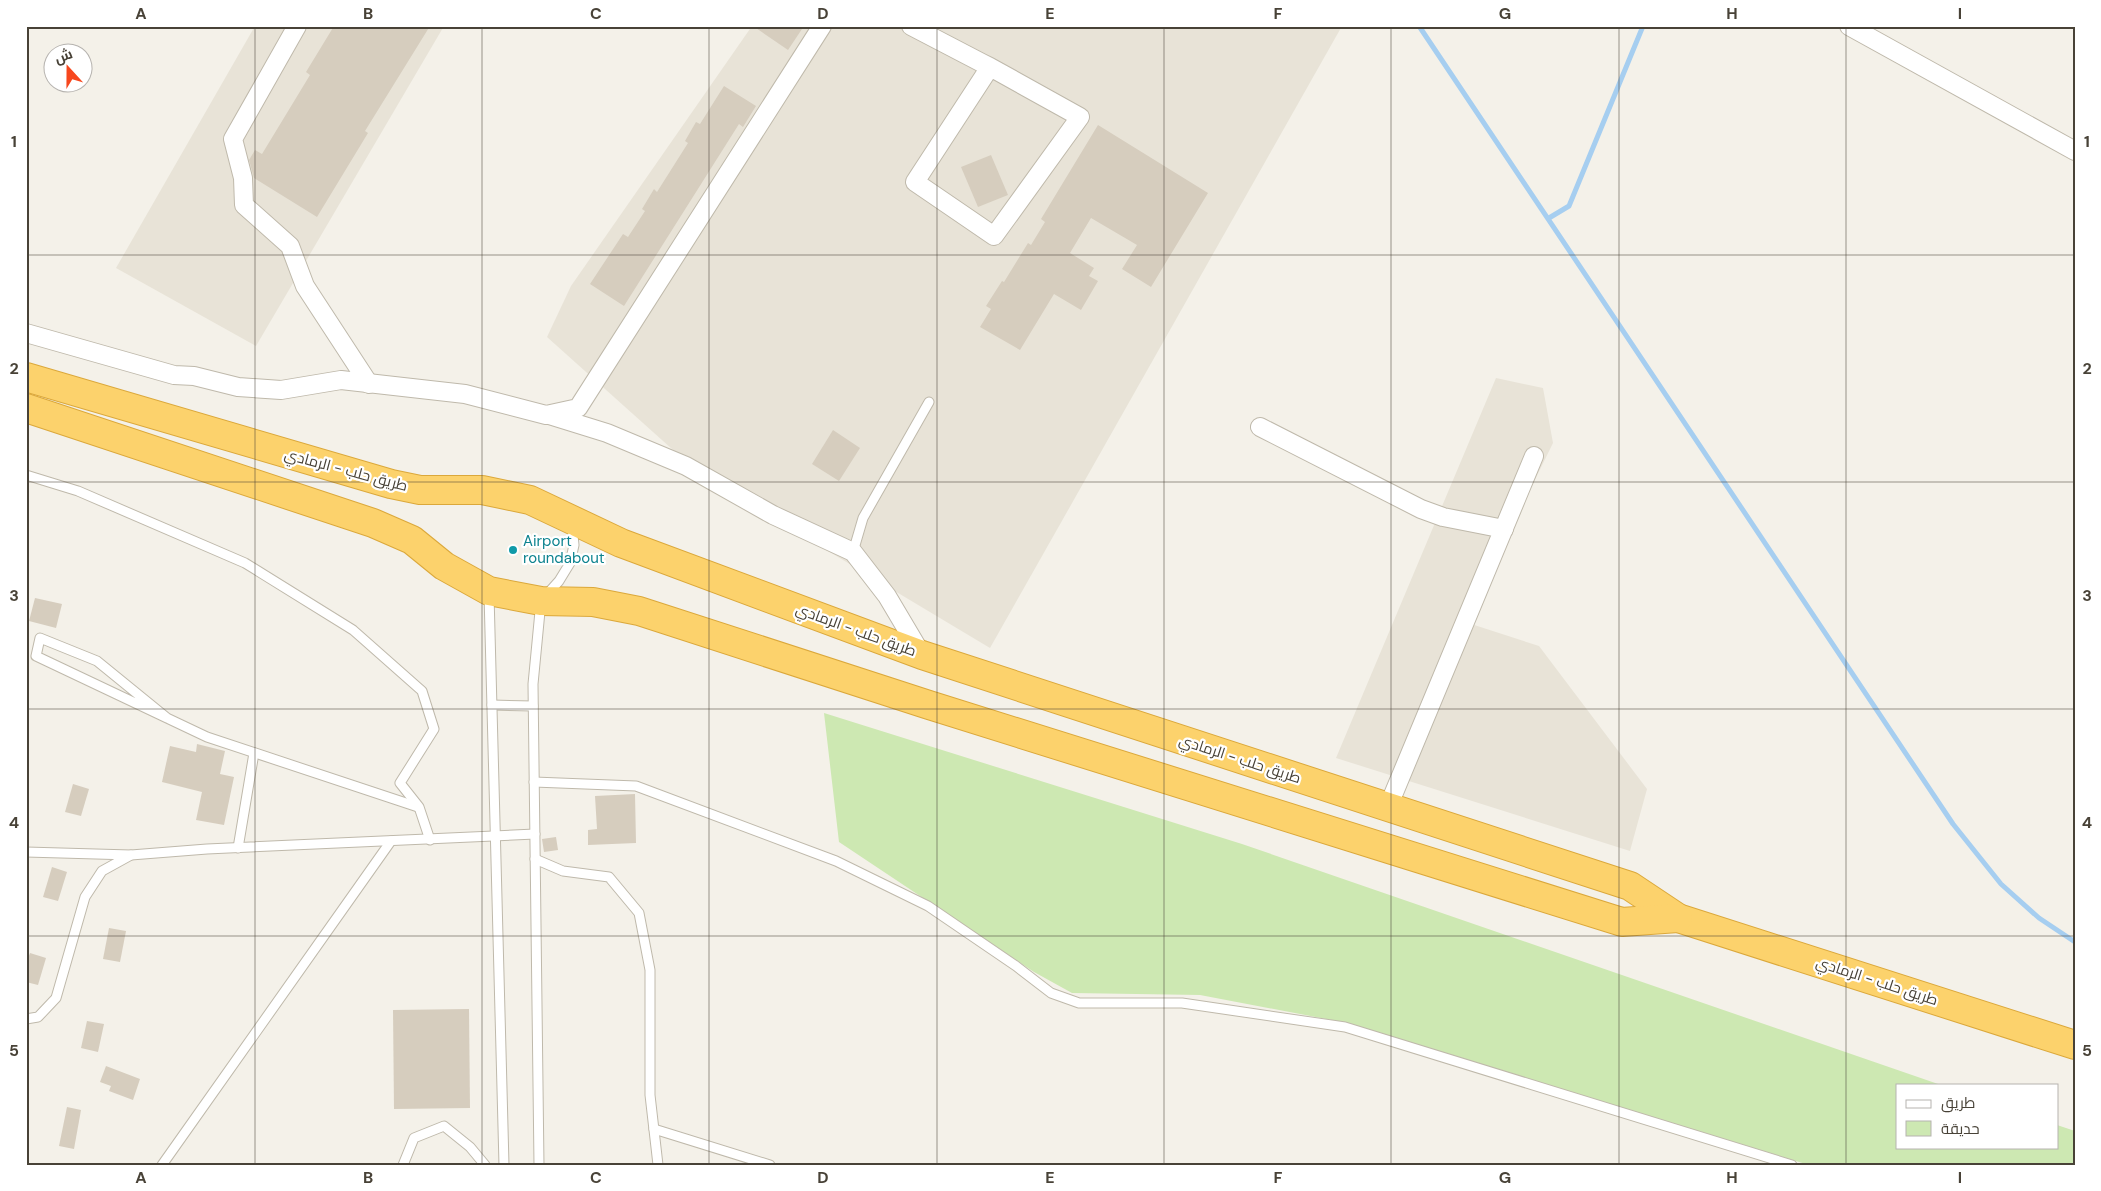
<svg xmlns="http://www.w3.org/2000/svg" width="2101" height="1191" font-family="'DM Sans',Cairo,sans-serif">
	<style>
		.residential { fill: #e8e3d7 }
		.green { fill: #cde8b2 }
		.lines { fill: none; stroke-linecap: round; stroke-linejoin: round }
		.stream { stroke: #a6cef0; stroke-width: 5 }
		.building { fill: #d6cdbe }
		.lane-casing { stroke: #bfb9ab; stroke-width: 11 }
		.street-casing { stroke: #bfb9ab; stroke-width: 20 }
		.highway-casing { stroke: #dba83b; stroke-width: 30 }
		.lane { stroke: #fff; stroke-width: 9 }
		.street { stroke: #fff; stroke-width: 18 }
		.highway { stroke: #fcd26c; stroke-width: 28 }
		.grid { fill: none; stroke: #484237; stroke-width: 1; stroke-opacity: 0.55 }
		.culture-dot { fill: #0f9aa8; stroke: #fff; stroke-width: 2 }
		.labels { text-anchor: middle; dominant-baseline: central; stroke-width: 4.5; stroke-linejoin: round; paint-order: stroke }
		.street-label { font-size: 15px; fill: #484237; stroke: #fff }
		.culture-label { font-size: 15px; fill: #0d838f; stroke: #fff; text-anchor: start }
		.neatline { fill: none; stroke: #484237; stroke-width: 2 }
		.grid-label { font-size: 16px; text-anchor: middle; font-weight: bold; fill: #484237 }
	</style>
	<rect width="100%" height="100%" fill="#f4f1e9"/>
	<!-- residential -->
	<g class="residential">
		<polygon points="255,26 444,26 256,346 116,268"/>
		<polygon points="752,26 1342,26 990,648 701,475 547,337 571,286"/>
		<polygon points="1496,378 1543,388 1553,443 1465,622 1539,646 1647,789 1630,851 1336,758"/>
	</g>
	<!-- green -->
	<polygon class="green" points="824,713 1242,844 1941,1085 1897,1085 1897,1147 2057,1147 2057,1125 2075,1131 2075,1165 1809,1165 1342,1022 1200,995 1072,993 1034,972 839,842"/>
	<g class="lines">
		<!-- stream -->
		<g class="stream">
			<polyline points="1419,26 1953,824 2001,884 2039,918 2075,942"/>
			<polyline points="1549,218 1569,206 1643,26"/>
		</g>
	</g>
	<!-- building -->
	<g class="building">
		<polygon points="334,26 430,26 365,131 368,133 317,217 254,178 249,160 255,150 262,154 310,75 306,72"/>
		<polygon points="753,26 804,26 788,50"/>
		<polygon points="724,86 756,106 743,127 739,124 624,306 590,284 623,234 628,237 645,211 642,209 654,189 657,192 688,143 685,141 696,122 700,124"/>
		<polygon points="1098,125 1208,193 1151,287 1122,269 1137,245 1091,218 1070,253 1094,268 1089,276 1098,281 1081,310 1054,294 1020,350 980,327 991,309 986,306 1002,281 1004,282 1028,243 1031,245 1045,222 1041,219"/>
		<polygon points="991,155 1008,195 978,207 961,167"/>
		<polygon points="833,430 860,448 839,481 812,464"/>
		<polygon points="35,598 62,604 56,628 29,621"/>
		<polygon points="197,744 225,751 220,774 234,777 224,825 196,820 202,792 162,782 170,746 196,752"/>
		<polygon points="73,784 89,789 81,816 65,812"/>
		<polygon points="635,794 636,843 588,845 588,830 597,829 595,796"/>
		<polygon points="556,837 558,850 544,852 542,839"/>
		<polygon points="52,867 67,872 58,901 43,897"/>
		<polygon points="109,928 126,931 120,962 103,959"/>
		<polygon points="30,953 46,958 38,985 26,982 26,964"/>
		<polygon points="469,1009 470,1108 394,1109 393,1010"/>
		<polygon points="87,1021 104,1024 98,1052 81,1048"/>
		<polygon points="106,1066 140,1079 133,1100 109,1091 111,1086 100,1082"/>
		<polygon points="67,1107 81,1110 74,1149 59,1146"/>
	</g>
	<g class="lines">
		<!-- lane casing -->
		<g class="lane-casing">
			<g id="lane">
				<polyline points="26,475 78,491 245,563 353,630 422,691 434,729 400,783 419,807 430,840"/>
				<polyline points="853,552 863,518 929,402"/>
				<polyline points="489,594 504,1165"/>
				<polyline points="492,705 533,706"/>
				<polyline points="167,718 97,661 40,638 36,656 207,737 418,807"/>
				<polyline points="534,782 636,786 836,861 928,906 1016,966 1051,993 1079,1003 1182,1003 1345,1027 1792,1165"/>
				<polyline points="238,848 254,753"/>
				<polyline points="26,852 131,855"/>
				<polyline points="535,859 563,871 609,877 639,913 650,970 650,1095 658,1165"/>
				<polyline points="26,1019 38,1017 56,998 85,897 102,871 131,855 207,849 535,834"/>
				<polyline points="654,1129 770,1165"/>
				<polyline points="162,1165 391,841"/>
				<polyline points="403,1165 414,1138 444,1126 470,1147 485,1165"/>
				<polyline points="539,1165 533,684 541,601 559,581 570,563 574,545 572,526"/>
			</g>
		</g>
		<!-- street casing -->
		<g class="street-casing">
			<g id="street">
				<polyline points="297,26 233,139 243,178 244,205 290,246 305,286 369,384"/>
				<polyline points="911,26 982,63 990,67 1080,117 994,236 915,182 990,67"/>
				<polyline points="1849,26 2075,151"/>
				<polyline points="26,333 174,375 194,376 238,387 281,390 341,380 465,394 546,415 578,408 822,26"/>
				<polyline points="549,415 607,433 686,466 773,515 853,552 887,596 922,655"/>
				<polyline points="1260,427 1421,509 1443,517 1504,529"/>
				<polyline points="1388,807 1534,456"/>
			</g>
		</g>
		<!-- highway casing -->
		<g class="highway-casing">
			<g id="highway">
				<polyline points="26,377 391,484 420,490 482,490 530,500 621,543 922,655 1630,886 1678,918 2075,1045"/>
				<polyline points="26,408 373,523 412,540 444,566 489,591 541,601 593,602 639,611 929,705 1622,922 1678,918"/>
			</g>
		</g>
		<!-- lane -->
		<use href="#lane" class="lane"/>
		<!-- street -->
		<use href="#street" class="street"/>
		<!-- highway -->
		<use href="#highway" class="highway"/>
	</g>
	<!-- grid -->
	<path class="grid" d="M255,26V1165M482,26V1165M709,26V1165M937,26V1165M1164,26V1165M1391,26V1165M1619,26V1165M1846,26V1165M26,255H2075M26,482H2075M26,709H2075M26,936H2075"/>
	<!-- markers -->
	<circle class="culture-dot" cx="513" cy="550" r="5"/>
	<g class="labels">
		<!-- street labels -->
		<g class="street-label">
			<text transform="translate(346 470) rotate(15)">طريق حلب - الرمادي</text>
			<text transform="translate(856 630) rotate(20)">طريق حلب - الرمادي</text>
			<text transform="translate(1240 759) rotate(18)">طريق حلب - الرمادي</text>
			<text transform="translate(1877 981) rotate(18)">طريق حلب - الرمادي</text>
		</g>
		<!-- culture labels -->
		<g class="culture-label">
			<text x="523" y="541">Airport<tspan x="523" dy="17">roundabout</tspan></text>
		</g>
	</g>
	<!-- border -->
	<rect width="2101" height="1191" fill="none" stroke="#ffffff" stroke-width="55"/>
	<!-- legend -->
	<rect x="1896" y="1084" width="162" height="65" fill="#ffffff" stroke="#b6b3af"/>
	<rect x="1906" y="1100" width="25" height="8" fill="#ffffff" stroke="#b6b3af"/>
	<text x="1941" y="1108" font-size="15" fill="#484237">طريق</text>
	<rect x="1906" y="1121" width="25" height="15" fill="#cde8b2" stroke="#b6b3af"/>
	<text x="1941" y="1134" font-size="15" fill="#484237">حديقة</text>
	<!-- north arrow -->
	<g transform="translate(68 68) rotate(339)"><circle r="24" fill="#ffffff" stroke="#b6b3af"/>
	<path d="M0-4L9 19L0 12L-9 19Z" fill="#f7471d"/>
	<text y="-8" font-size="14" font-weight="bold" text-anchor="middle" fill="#484237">ش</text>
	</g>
	<rect x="28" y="28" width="2046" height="1136" class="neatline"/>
	<g class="grid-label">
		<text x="141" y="19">A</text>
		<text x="368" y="19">B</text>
		<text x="596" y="19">C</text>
		<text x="823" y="19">D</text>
		<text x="1050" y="19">E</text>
		<text x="1278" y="19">F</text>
		<text x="1505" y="19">G</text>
		<text x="1732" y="19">H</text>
		<text x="1960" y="19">I</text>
		<text x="14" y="147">1</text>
		<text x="2087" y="147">1</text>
		<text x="14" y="374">2</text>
		<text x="2087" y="374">2</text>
		<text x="14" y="601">3</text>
		<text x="2087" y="601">3</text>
		<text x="14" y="828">4</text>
		<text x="2087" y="828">4</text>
		<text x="14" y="1056">5</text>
		<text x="2087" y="1056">5</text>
		<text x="141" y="1183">A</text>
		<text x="368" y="1183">B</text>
		<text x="596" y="1183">C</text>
		<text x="823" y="1183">D</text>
		<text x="1050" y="1183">E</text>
		<text x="1278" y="1183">F</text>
		<text x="1505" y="1183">G</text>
		<text x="1732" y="1183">H</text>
		<text x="1960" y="1183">I</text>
	</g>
</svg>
